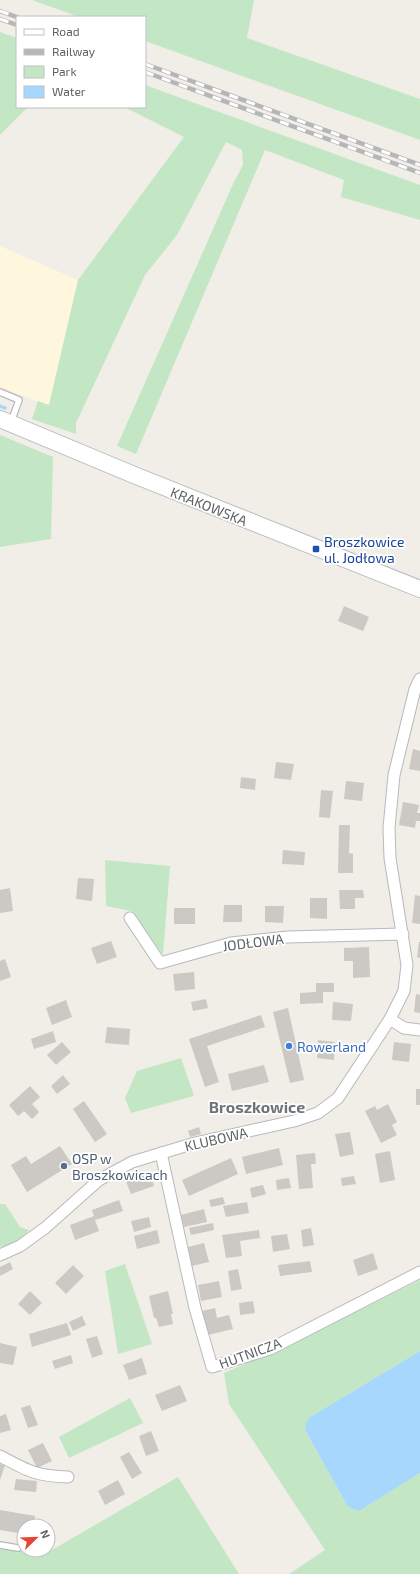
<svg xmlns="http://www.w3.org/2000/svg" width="420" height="1574" font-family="'Exo 2',sans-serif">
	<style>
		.commercial { fill: #fef7de }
		.green { fill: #c3e7c4 }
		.water { fill: #a8d7fe }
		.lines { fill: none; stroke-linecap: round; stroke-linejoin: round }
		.stream { stroke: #a8d7fe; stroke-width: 3.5 }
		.building { fill: #ccc9c4 }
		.lane-casing { stroke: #b7b9bd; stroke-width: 8 }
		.street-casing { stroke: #b7b9bd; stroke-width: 13 }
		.secondary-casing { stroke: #b8bbc0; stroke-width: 18 }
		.lane { stroke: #fff; stroke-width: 5.5 }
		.street { stroke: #fff; stroke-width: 11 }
		.secondary { stroke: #fff; stroke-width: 16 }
		.rail-casing { stroke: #b5b6b7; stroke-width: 4.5 }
		.rail { stroke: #fff; stroke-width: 3; stroke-dasharray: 9; stroke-linecap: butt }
		.transit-dot { fill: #1a4fb4; stroke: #fff; stroke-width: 1.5 }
		.shop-dot { fill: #3f7fe0; stroke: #fff; stroke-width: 1.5 }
		.service-dot { fill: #5c6f8a; stroke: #fff; stroke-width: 1.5 }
		.labels { text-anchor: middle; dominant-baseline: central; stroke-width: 3.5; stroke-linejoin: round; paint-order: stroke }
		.street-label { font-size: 14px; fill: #5e6267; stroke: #fff }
		.transit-label { font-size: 14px; fill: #164399; stroke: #fff; text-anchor: start }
		.shop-label { font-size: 14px; fill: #366cbe; stroke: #fff; text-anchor: start }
		.service-label { font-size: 14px; fill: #4e5e75; stroke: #fff; text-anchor: start }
		.quarter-label { font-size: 16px; font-weight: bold; fill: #6f7479; stroke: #fff }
	</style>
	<rect width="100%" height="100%" fill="#f0eee6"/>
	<!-- commercial -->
	<polygon class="commercial" points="0,246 78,280 49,406 0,387"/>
	<!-- green -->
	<g class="green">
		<polygon points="32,0 254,0 247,38 420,99 420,140 145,41 145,17 79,17"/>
		<polygon points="0,32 17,38 17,107 28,107 0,135"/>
		<polygon points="145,85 420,185 420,220 341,197 344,180 265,150 136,454 117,446 233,184 243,165 242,150 226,142 177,235 145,275 76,423 76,434 32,419 38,401 49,405 78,280 184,137 124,107 145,107"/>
		<polygon points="0,435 53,457 51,539 0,547"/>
		<polygon points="105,860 170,866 163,955 131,911 106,906"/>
		<polygon points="181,1058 194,1096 131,1113 125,1098 137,1071"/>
		<path d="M0,1204H5L20,1227L29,1230C21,1239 13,1248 0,1246Z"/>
		<polygon points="125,1264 152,1344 118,1354 105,1271"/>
		<polygon points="420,1280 420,1351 310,1417 305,1430 348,1507 359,1511 420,1473 420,1574 289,1574 325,1550 229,1404 224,1373 289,1345"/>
		<polygon points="130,1398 143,1423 69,1458 59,1437"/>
		<polygon points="178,1477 239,1574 0,1574 0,1549 45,1554"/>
	</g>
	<!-- water -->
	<polygon class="water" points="420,1351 420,1473 359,1511 348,1507 305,1430 306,1423 310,1417"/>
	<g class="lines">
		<!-- stream -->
		<polyline class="stream" points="0,406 5,408"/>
	</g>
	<!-- building -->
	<g class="building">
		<polygon points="344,606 369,617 363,631 338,621"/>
		<polygon points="413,749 420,751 420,771 409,769"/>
		<polygon points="276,762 294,764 291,780 274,778"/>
		<polygon points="241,777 256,779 255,790 240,788"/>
		<polygon points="346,781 364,783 362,801 344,799"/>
		<polygon points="321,790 333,791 330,818 319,817"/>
		<polygon points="403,802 419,805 417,813 420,813 420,821 416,821 415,828 399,825"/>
		<polygon points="339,825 350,825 349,853 353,854 353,873 338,873"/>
		<polygon points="283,850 305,852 304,865 282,864"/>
		<polygon points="78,878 94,879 92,901 76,899"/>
		<polygon points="10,888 13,911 0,913 0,890"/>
		<polygon points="339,890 363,890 364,898 355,898 355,909 340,909"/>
		<polygon points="415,895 420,896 420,924 412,923"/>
		<polygon points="310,898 327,898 327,919 310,918"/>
		<polygon points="224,905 242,905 242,922 223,922"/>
		<polygon points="265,906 284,906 283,923 265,922"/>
		<rect x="174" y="908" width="21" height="16"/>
		<polygon points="111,941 117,957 97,964 91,948"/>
		<polygon points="419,942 420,942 420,958 417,957"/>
		<polygon points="369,947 370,977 353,978 353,961 344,961 344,948"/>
		<polygon points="5,959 11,977 0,981 0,961"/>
		<polygon points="194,972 195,989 175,991 173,974"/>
		<polygon points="316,983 334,983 334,992 323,992 323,1003 300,1004 300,993 316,992"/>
		<polygon points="416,994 420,995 420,1013 414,1012"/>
		<polygon points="206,999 208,1008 193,1011 191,1002"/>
		<polygon points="66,1000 72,1017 52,1025 46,1008"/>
		<polygon points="333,1002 353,1004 351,1021 332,1020"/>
		<polygon points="288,1008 304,1080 290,1083 273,1012"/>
		<polygon points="261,1015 265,1027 207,1046 219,1082 205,1087 189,1039"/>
		<polygon points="107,1027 130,1029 129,1045 105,1043"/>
		<polygon points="53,1031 56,1042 34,1049 31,1039"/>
		<polygon points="318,1040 335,1042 334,1060 317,1058"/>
		<polygon points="62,1042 71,1052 56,1065 47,1055"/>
		<polygon points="394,1042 411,1044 409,1062 392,1060"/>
		<polygon points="264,1065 269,1082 232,1091 228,1074"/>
		<polygon points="63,1075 70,1084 57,1094 51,1086"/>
		<polygon points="30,1086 40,1097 32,1104 39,1112 32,1119 24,1111 18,1116 9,1105"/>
		<rect x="416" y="1089" width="4" height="16"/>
		<polygon points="84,1101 107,1134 95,1142 73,1109"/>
		<polygon points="388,1104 397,1122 392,1125 397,1135 381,1143 365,1111 375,1106 377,1110"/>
		<polygon points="199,1127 201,1134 190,1137 188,1131"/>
		<polygon points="350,1132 354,1154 340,1157 335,1134"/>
		<polygon points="60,1146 72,1164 27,1192 11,1165 26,1156 31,1164"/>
		<polygon points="279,1148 283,1165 246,1174 242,1157"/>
		<polygon points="390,1151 395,1180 380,1183 375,1154"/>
		<polygon points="315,1153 316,1164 311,1164 313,1188 299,1189 296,1155"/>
		<polygon points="231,1158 238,1174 189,1196 182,1180"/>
		<polygon points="149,1171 154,1186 131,1194 125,1179"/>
		<polygon points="354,1176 356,1184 342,1186 341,1178"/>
		<polygon points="289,1178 291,1188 277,1190 276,1180"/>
		<polygon points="263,1185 266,1194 252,1198 250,1188"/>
		<polygon points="223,1197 225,1204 211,1207 209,1200"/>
		<polygon points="119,1200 123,1211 95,1220 99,1231 75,1240 70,1225 94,1216 92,1210"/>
		<polygon points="247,1202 249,1213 226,1217 223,1206"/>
		<polygon points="204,1209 207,1222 184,1227 181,1215"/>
		<polygon points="149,1217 151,1227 134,1232 131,1221"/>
		<polygon points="213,1223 214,1230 191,1235 189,1228"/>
		<polygon points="311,1228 314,1245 303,1247 301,1230"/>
		<polygon points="157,1230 160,1243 137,1249 134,1236"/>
		<polygon points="259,1230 260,1238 240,1241 242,1256 226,1258 222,1235"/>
		<polygon points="287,1234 290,1249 273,1252 271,1236"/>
		<polygon points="204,1243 209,1262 192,1266 188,1247"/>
		<polygon points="373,1253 378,1269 358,1276 353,1260"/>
		<polygon points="310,1261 312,1272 280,1276 278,1265"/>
		<polygon points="10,1262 13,1269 0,1276 0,1267"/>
		<polygon points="73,1265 84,1276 66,1294 55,1283"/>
		<polygon points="238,1269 242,1289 231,1291 228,1271"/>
		<polygon points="219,1281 222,1297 201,1301 198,1285"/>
		<polygon points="30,1291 42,1303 30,1315 18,1304"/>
		<polygon points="168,1291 173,1314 171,1314 173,1324 159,1327 156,1318 154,1318 149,1296"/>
		<polygon points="253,1301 255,1313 240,1315 239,1303"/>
		<polygon points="215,1308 217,1318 229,1315 233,1329 208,1335 202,1311"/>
		<polygon points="82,1316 86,1325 73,1331 69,1322"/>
		<polygon points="67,1323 71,1335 32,1347 29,1334"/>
		<polygon points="97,1336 103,1354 92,1358 86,1339"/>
		<polygon points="0,1343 17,1347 13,1365 0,1363"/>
		<polygon points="71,1355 73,1363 55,1369 52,1361"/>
		<polygon points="142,1358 147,1374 129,1380 123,1365"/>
		<polygon points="180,1385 187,1401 162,1411 155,1395"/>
		<polygon points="30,1405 38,1425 28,1428 21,1408"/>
		<polygon points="6,1414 11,1430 0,1433 0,1416"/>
		<polygon points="151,1431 159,1451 146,1456 139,1436"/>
		<polygon points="43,1443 52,1461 37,1468 28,1450"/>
		<polygon points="129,1452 142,1473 132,1479 120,1457"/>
		<polygon points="0,1464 5,1465 0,1480"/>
		<polygon points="16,1479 37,1481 36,1492 14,1490"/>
		<polygon points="118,1480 125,1494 105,1505 98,1491"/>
		<polygon points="0,1510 35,1516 33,1526 24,1526 24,1534 0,1530"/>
	</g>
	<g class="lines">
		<!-- lane casing -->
		<g class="lane-casing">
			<g id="lane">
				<polyline points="0,392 19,400 11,422"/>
				<polyline points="0,1545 18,1548"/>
			</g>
		</g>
		<!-- street casing -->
		<g class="street-casing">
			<g id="street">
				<polyline points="130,918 160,963 231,943 288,937 403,934"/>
				<polyline points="390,1019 404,1028 420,1030"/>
				<polyline points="161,1153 195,1308 212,1367 270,1349 420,1272"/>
				<polyline points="0,1255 20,1246 45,1228 99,1180 132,1162 195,1143 294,1121 318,1113 338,1098 390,1019 404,991 407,965 390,858 389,828 394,775 415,689 420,679"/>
				<path d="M0,1456C28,1471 36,1476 68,1477"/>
			</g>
		</g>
		<!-- secondary casing -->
		<g class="secondary-casing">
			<polyline id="secondary" points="0,419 134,475 420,589"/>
		</g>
		<!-- lane -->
		<use href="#lane" class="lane"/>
		<!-- street -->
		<use href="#street" class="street"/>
		<!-- secondary -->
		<use href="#secondary" class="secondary"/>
		<!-- rail casing -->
		<g class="rail-casing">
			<g id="rail">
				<polyline points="0,11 17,17"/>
				<polyline points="0,19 17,25"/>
				<polyline points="145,64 420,165"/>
				<polyline points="145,72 420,173"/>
			</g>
		</g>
		<!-- rail -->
		<use href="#rail" class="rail"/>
	</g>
	<!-- markers -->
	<rect class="transit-dot" x="312" y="545" width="8" height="8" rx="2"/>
	<circle class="shop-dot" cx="289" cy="1046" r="4"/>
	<circle class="service-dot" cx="64" cy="1166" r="4"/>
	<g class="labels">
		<!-- street labels -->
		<g class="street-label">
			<text transform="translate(209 506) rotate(22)">KRAKOWSKA</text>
			<text transform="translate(253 942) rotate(-7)">JODŁOWA</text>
			<text transform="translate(216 1139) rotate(-13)">KLUBOWA</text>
			<text transform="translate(250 1353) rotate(-20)">HUTNICZA</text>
		</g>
		<!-- transit labels -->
		<g class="transit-label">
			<text x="324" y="541">Broszkowice<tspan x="324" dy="16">ul. Jodłowa</tspan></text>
		</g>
		<!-- shop labels -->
		<g class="shop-label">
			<text x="297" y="1046">Rowerland</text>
		</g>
		<!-- service labels -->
		<g class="service-label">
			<text x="72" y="1158">OSP w<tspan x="72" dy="16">Broszkowicach</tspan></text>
		</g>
		<!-- quarter labels -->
		<g class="quarter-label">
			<text x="257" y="1106">Broszkowice</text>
		</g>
	</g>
	<!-- legend -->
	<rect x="16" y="16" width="130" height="92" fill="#ffffff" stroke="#bfc0c2"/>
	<rect x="24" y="29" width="20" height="6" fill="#ffffff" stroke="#bfc0c2"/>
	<text x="52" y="36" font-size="12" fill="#5e6267">Road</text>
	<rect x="24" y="49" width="20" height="6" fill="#b5b6b7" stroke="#bfc0c2"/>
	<text x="52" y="56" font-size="12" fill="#5e6267">Railway</text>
	<rect x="24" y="66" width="20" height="12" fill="#c3e7c4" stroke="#bfc0c2"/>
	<text x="52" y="76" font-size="12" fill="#5e6267">Park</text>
	<rect x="24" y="86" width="20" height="12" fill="#a8d7fe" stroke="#bfc0c2"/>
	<text x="52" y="96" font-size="12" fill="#5e6267">Water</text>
	<!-- north arrow -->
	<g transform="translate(36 1538) rotate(67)"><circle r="19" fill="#ffffff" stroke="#bfc0c2"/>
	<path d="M0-3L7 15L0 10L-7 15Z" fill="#e84534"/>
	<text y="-6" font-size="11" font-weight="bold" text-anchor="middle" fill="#5e6267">N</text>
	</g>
</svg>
